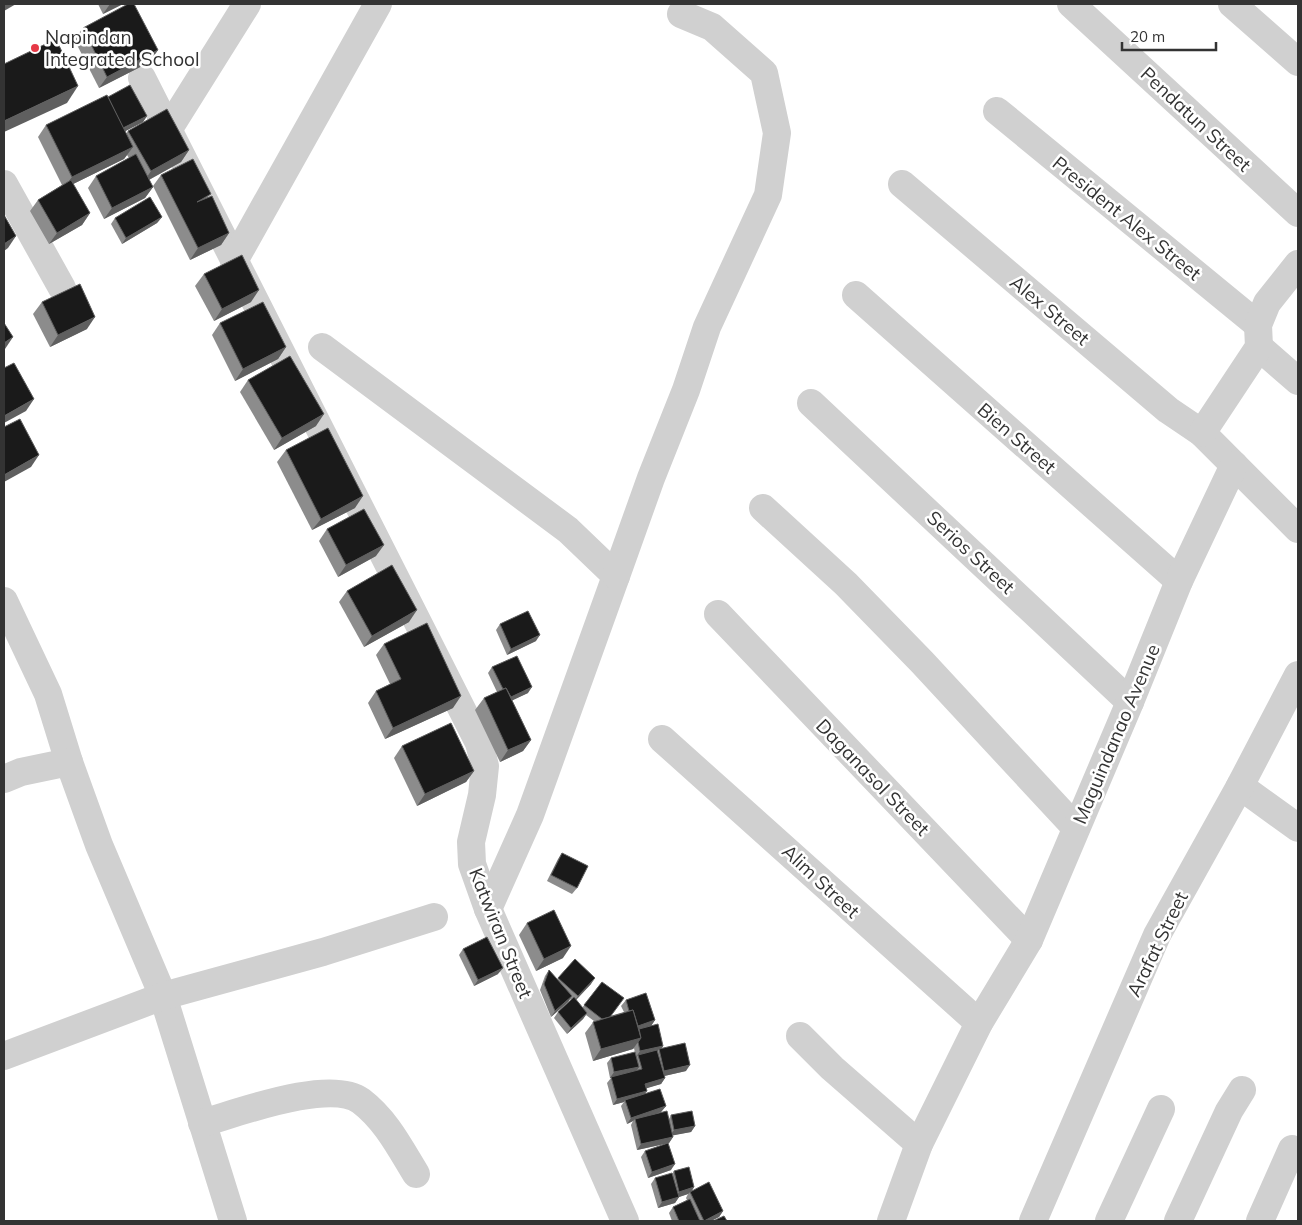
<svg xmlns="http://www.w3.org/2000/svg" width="1302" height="1225" font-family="Mulish,sans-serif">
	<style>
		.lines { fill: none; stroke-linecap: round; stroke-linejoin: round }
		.minor { stroke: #d0d0d0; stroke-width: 28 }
		.wall { fill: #8c8c8c }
		.shaded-wall { fill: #5f5f5f }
		.building { fill: #1a1a1a; stroke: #5f5f5f }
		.poi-dot { fill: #e63946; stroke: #fff; stroke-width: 2 }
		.labels { text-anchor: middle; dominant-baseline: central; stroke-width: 5; stroke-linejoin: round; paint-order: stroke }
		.poi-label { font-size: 19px; fill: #333; stroke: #fff; text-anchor: start }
		.street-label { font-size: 19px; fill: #333; stroke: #fff }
	</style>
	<rect width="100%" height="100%" fill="#fff"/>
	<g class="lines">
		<!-- minor -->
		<g class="minor">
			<polyline points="1071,4 1298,213"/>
			<polyline points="1232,4 1298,62"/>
			<polyline points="142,78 479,743 485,766 482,795 471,842 472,864 488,909 625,1221"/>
			<polyline points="997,111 1258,325"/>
			<polyline points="168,130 247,4"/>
			<polyline points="4,184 62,288"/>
			<polyline points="902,184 1168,410 1202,433 1298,529"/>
			<polyline points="234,261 378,4"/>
			<polyline points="856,295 1179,581"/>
			<polyline points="322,347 568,530 616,576 530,815 488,909"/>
			<polyline points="1259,347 1298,381"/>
			<polyline points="811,403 1130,702"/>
			<polyline points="1202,433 1259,347 1258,325 1267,303 1298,264"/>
			<polyline points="763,508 846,584 922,662 1076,828"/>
			<polyline points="616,576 651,478 686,390 707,327 768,195 777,133 764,73 712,27 681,14"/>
			<polyline points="4,601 48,694 69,762"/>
			<polyline points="718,614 1029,940"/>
			<polyline points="662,739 979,1023"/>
			<polyline points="4,779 21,772 69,762 99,845 163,996 233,1221"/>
			<polyline points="1240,786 1298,828"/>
			<polyline points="800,1036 832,1068 919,1144"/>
			<polyline points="4,1056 163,996 323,952 434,917"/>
			<path d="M202,1123C238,1113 330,1078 361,1101C386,1120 400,1148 416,1174"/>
			<polyline points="891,1221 919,1144 979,1023 1029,940 1130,702 1179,581 1234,465"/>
			<polyline points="1033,1221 1157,935 1240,786 1298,675"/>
			<polyline points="1109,1221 1161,1109"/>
			<polyline points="1178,1221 1229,1111 1242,1090"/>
			<polyline points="1260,1221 1292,1149"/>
		</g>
	</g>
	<!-- wall -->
	<g class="wall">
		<polygon points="98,4 123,4 103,14"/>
		<polygon points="83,28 150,62 99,88 74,39"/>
		<polygon points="108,97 147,116 143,122 125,131 126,134 128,131 189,150 181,162 149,180 153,187 145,198 104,219 88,188 96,176 129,158 127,155 124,159 73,184 90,213 82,225 49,244 30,211 38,200 62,185 38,137 46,125"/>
		<polygon points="161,175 209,197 229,233 221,245 190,260 153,186"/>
		<polygon points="162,217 157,223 122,244 111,224 115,218"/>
		<polygon points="204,274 251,302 214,321 195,286"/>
		<polygon points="42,302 87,329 50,347 33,314"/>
		<polygon points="220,323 286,347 278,359 235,381 212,335"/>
		<polygon points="248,380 316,426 274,450 240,392"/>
		<polygon points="286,450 355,508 312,530 277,462"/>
		<polygon points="327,529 376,556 338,577 319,541"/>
		<polygon points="347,591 409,622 364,647 339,602"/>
		<polygon points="500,624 536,641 507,655 496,630"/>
		<polygon points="384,644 453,708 385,739 368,703 376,691 390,684 376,655"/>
		<polygon points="492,667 528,693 512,700 531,740 523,751 500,762 475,710 484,698 497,692 488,673"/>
		<polygon points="402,746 474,771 466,782 417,806 394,758"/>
		<polygon points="562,853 577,888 572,894 547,881 558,859"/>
		<polygon points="527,923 563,958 536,971 519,935"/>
		<polygon points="463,949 498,974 474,986 459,955"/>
		<polygon points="575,959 591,984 576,1000 582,1008 602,982 610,1016 624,1012 621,1006 626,1000 655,1020 651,1026 663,1046 662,1048 686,1071 664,1076 665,1078 661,1084 646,1088 647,1091 645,1093 666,1106 661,1112 652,1115 669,1119 671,1115 695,1126 691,1132 673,1135 673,1137 669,1143 637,1150 631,1125 633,1121 627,1124 621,1106 624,1102 613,1105 607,1083 611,1078 610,1078 607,1063 611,1058 635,1053 634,1048 633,1049 593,1061 585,1033 594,1021 586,1015 583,1019 567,1034 554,1018 558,1012 571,1000 570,999 568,1002 551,1017 540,990 545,976 549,970 557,979"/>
		<polygon points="645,1151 671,1170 648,1178 641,1157"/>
		<polygon points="674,1171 694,1187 692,1191 723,1211 719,1217 711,1221 672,1221 669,1213 673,1207 687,1200 686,1198 688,1194 679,1197 675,1203 658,1208 651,1184 655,1178 672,1174"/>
	</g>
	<!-- shaded-wall -->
	<g class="shaded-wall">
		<polygon points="4,4 16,4 4,11"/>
		<polygon points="110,4 123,4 103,14"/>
		<polygon points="158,50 150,62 99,88 107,77"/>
		<polygon points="78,86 67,103 4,132 4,121"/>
		<polygon points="147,116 143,122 118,135 122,129"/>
		<polygon points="133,147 124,159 63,189 72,177"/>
		<polygon points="189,150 181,162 143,183 151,171"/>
		<polygon points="153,187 145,198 104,219 112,208"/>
		<polygon points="90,213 82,225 49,244 57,233"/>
		<polygon points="162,217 157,223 122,244 126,238"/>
		<polygon points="229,233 221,245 190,260 198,248"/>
		<polygon points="16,236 8,248 4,251 4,244"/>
		<polygon points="259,290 251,302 214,321 222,309"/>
		<polygon points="95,317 87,329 50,347 58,335"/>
		<polygon points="13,337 5,349 4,350 4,343"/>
		<polygon points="286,347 278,359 235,381 243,369"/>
		<polygon points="34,399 26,411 4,423 4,416"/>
		<polygon points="324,414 316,426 274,450 282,438"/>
		<polygon points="39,455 31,467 4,482 4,475"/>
		<polygon points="363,496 355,508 312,530 321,519"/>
		<polygon points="384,545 376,556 338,577 346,565"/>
		<polygon points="417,610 409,622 364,647 372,636"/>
		<polygon points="540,635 536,641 507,655 511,649"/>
		<polygon points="532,687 528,693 503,705 507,699"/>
		<polygon points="461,696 453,708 385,739 393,728"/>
		<polygon points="531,740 523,751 500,762 508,750"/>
		<polygon points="474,771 466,782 417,806 425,794"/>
		<polygon points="571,946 563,958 536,971 544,959"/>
		<polygon points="503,968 498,974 474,986 478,980"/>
		<polygon points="595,978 591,984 574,1002 578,996"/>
		<polygon points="572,996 568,1002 551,1017 555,1011"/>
		<polygon points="587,1013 583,1019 567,1034 571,1028"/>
		<polygon points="655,1020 651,1026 635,1031 634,1027"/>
		<polygon points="641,1038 633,1049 593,1061 601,1049"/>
		<polygon points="663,1046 660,1051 659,1049 656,1053 638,1055 636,1057 640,1051"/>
		<polygon points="690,1065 686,1071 660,1077 664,1071"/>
		<polygon points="639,1067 635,1073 610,1078 614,1072"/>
		<polygon points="665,1078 661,1084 641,1090 645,1084"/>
		<polygon points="647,1091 643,1096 625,1100 624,1102 613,1105 617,1099"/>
		<polygon points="666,1106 661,1112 635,1121 635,1119 633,1121 627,1124 631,1118"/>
		<polygon points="695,1126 691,1132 670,1136 674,1130"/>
		<polygon points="673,1137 669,1143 637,1150 641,1144"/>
		<polygon points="675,1164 671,1170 648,1178 652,1172"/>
		<polygon points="694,1187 690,1193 690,1192 688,1194 679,1197 675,1203 658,1208 662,1202 675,1198 679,1192"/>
		<polygon points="723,1211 719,1217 711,1221 704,1221"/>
	</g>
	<!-- building -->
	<g class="building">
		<polygon points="128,4 134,4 158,50 107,77 83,28"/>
		<polygon points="56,39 78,86 4,121 4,64"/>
		<polygon points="130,85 147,116 123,128 108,97"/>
		<polygon points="107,95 133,147 72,177 46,125"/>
		<polygon points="167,109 189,150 151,171 128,131"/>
		<polygon points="136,154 153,187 112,208 96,176"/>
		<polygon points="193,159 211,194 197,202 212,196 229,233 198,248 161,175"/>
		<polygon points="71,180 90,213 57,233 38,200"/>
		<polygon points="150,197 162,217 126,238 115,218"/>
		<polygon points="4,215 16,236 4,244"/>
		<polygon points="242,255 259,290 222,309 204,274"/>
		<polygon points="80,284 95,317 58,335 42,302"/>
		<polygon points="263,302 286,347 243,369 220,323"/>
		<polygon points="4,323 13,337 4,343"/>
		<polygon points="290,356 324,414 282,438 248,380"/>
		<polygon points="14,363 34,399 4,416 4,368"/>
		<polygon points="20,419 39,455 4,475 4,427"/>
		<polygon points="328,428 363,496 321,519 286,450"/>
		<polygon points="364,509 384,545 346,565 327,529"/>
		<polygon points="392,565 417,610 372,636 347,591"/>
		<polygon points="528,611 540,635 511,649 500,624"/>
		<polygon points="427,623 461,696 393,728 376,691 401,679 384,644"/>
		<polygon points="517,656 532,687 511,697 506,688 503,689 492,667"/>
		<polygon points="506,688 531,740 508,750 484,698"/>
		<polygon points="451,723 474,771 425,794 402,746"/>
		<polygon points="562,853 588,866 577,888 551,875"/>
		<polygon points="554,910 571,946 544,959 527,923"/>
		<polygon points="487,937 503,968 478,980 463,949"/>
		<polygon points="575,959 595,978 578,996 558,978"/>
		<polygon points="549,970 572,996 555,1011 544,984"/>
		<polygon points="602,982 624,998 610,1017 602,1019 584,1005"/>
		<polygon points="646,993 655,1020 638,1026 633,1010 629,1011 626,1000"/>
		<polygon points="574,997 587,1013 571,1028 558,1012"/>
		<polygon points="633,1010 641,1038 601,1049 593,1022"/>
		<polygon points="658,1024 663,1046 640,1051 638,1042 641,1038 639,1029"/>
		<polygon points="685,1043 690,1065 664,1071 659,1049"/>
		<polygon points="657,1050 665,1078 645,1084 647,1091 617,1099 611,1077 642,1069 638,1055"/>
		<polygon points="635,1052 639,1067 614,1072 611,1058"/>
		<polygon points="660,1089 666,1106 631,1118 625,1100"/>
		<polygon points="667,1111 673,1137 641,1144 635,1119"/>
		<polygon points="692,1111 695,1126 674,1130 671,1115"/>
		<polygon points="668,1143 675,1164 652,1172 645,1151"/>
		<polygon points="689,1167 694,1187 679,1192 674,1171"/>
		<polygon points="672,1173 679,1197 662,1202 655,1178"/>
		<polygon points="709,1182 723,1211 704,1221 690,1192"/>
		<polygon points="690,1199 700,1221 679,1221 673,1207"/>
		<polygon points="724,1216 727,1221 713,1221"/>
	</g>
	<!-- markers -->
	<circle class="poi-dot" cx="35" cy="48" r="5"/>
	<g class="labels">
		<!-- poi labels -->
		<g class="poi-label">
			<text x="45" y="37">Napindan<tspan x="45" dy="22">Integrated School</tspan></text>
		</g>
		<!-- street labels -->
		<g class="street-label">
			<text transform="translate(1196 119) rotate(43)">Pendatun Street</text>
			<text transform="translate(1127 218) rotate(39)">President Alex Street</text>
			<text transform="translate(1050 310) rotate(40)">Alex Street</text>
			<text transform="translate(1017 438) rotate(41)">Bien Street</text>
			<text transform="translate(971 552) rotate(43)">Serios Street</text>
			<text transform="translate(1116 734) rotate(-67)">Maguindanao Avenue</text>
			<text transform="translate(873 777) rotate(46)">Daganasol Street</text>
			<text transform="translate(821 881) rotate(43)">Alim Street</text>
			<text transform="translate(501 933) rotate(68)">Katwiran Street</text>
			<text transform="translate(1157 944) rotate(-64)">Arafat Street</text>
		</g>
	</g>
	<!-- border -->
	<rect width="1302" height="1225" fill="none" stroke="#333333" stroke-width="10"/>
	<!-- scale -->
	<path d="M1122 42v8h94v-8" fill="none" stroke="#333333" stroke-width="2.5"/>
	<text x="1130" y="42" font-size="15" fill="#333333" stroke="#ffffff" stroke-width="4" paint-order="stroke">20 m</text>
</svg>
